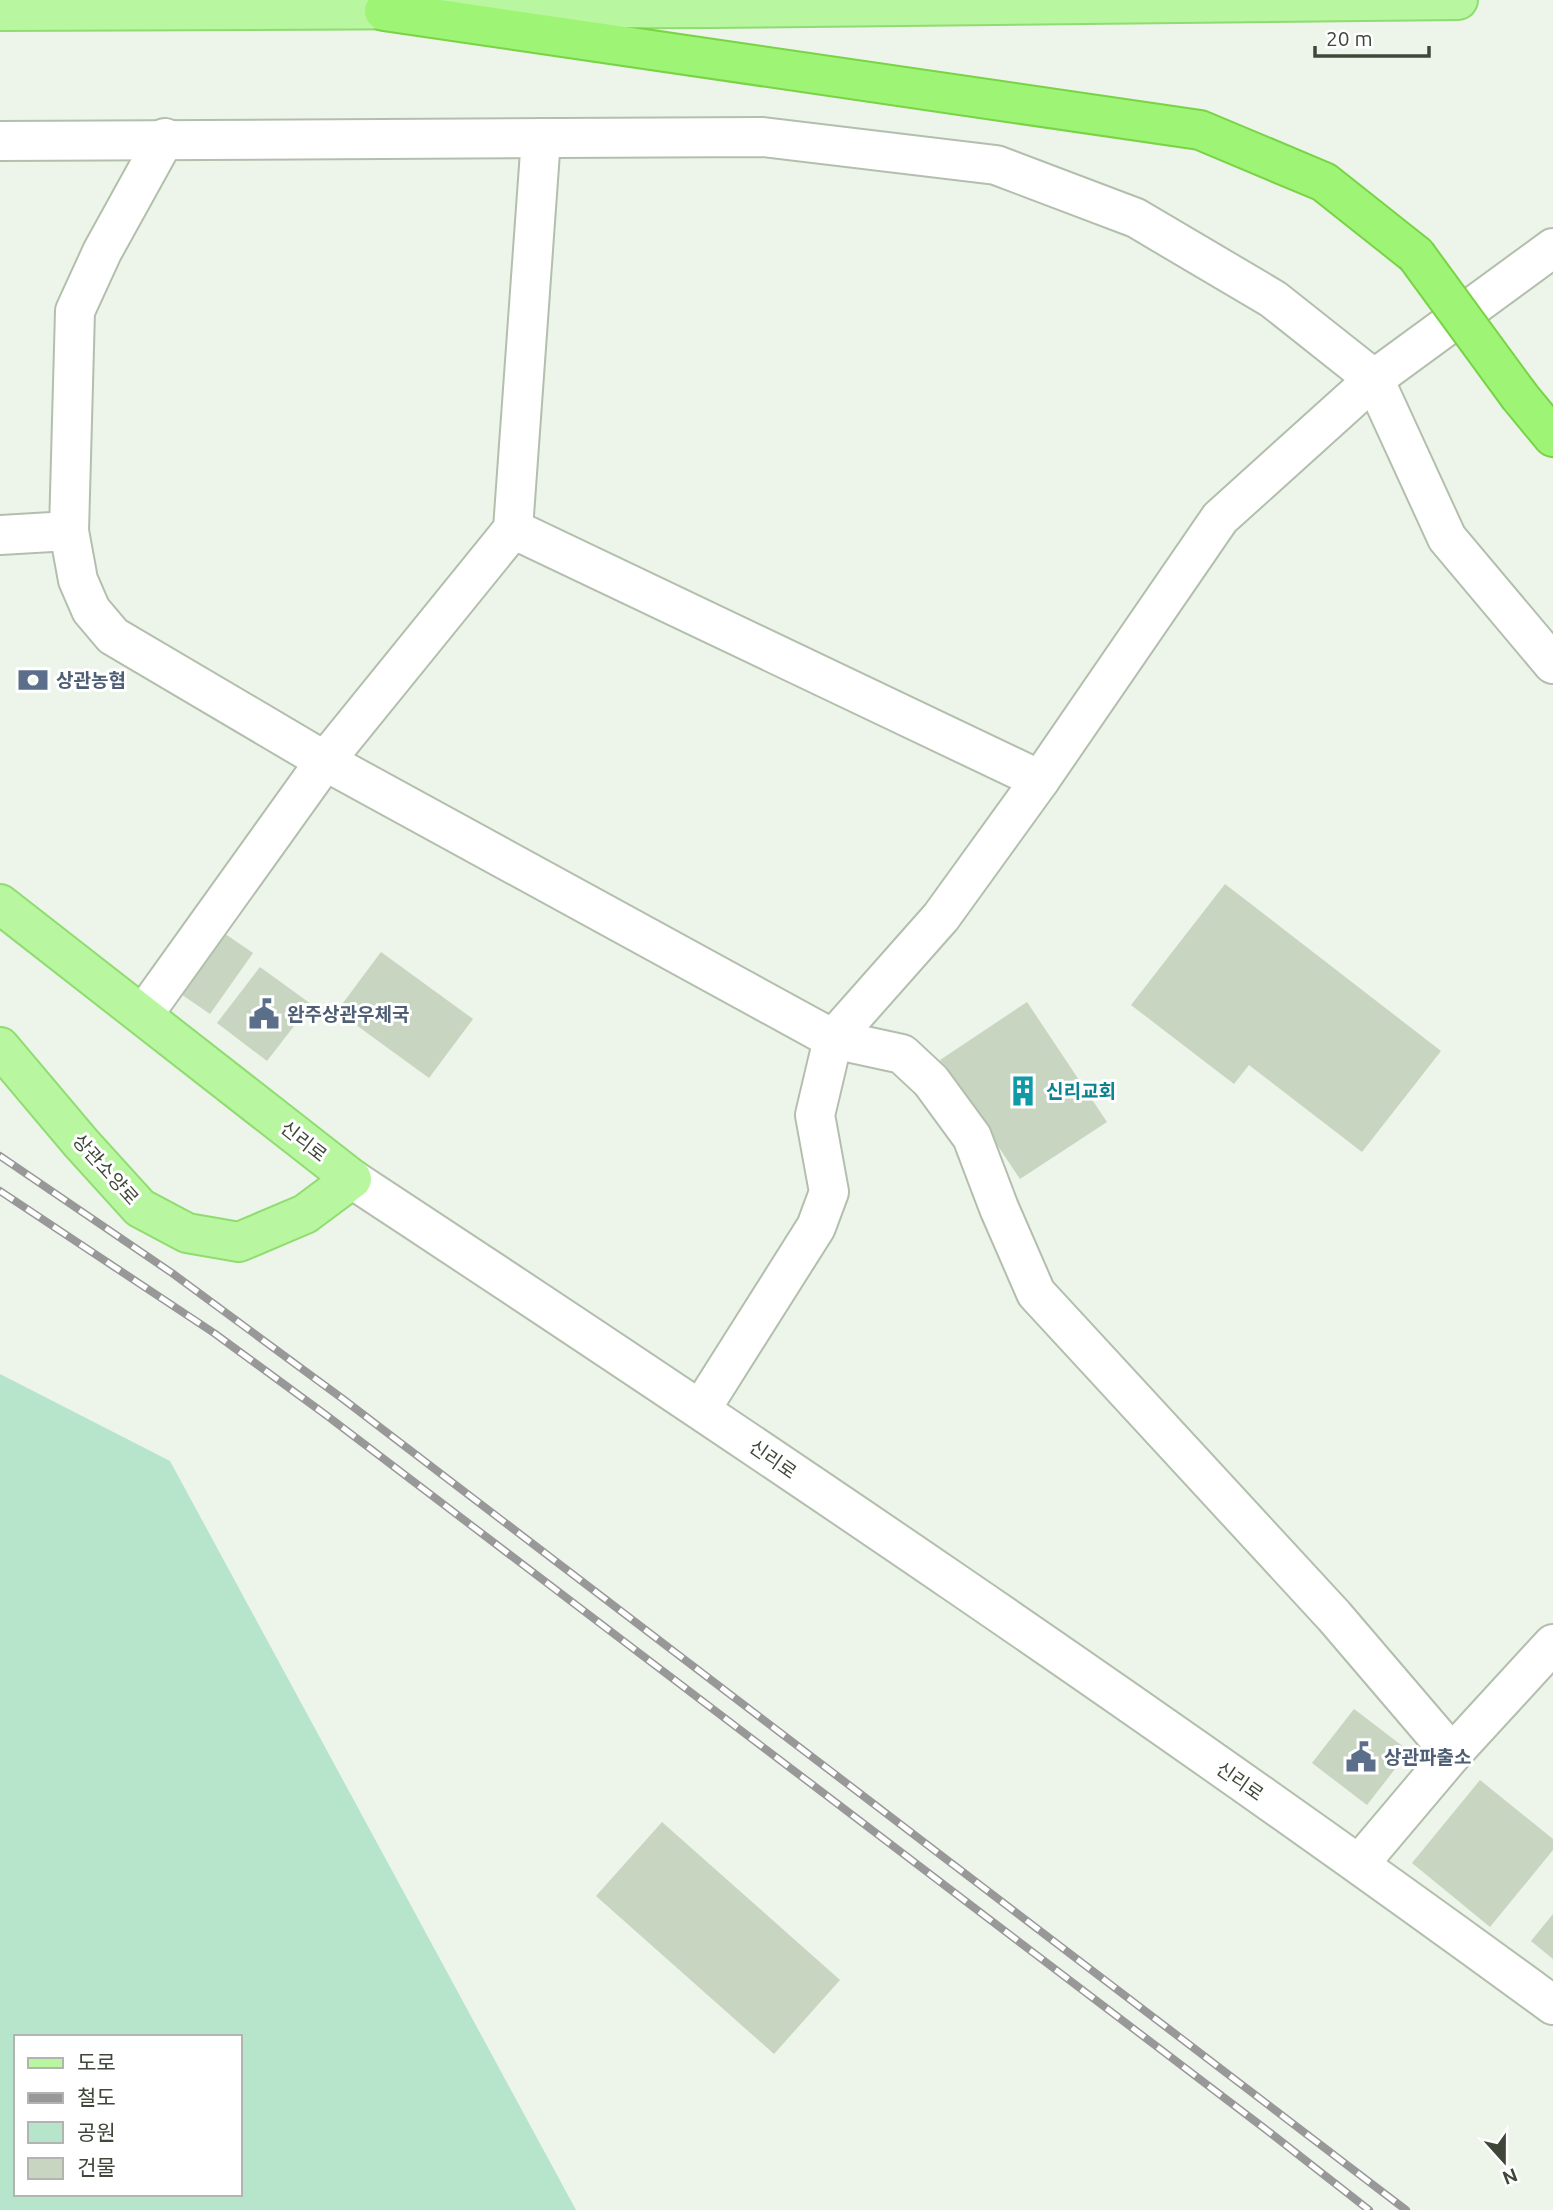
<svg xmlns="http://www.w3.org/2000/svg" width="1553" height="2210" font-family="Ubuntu,'Noto Sans KR',sans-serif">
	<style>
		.green { fill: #b6e5cb; fill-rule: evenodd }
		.building { fill: #c8d5c0 }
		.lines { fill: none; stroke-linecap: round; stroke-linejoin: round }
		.minor-casing { stroke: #b3bfad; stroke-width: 42 }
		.major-casing { stroke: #8fdc70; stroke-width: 42 }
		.highway-casing { stroke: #78d345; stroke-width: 42 }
		.minor { stroke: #fff; stroke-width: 38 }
		.major { stroke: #b8f79f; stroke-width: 38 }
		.highway { stroke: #9ef475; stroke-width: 38 }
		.rail-casing { stroke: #989898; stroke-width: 8 }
		.rail { stroke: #fff; stroke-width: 5; stroke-dasharray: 16; stroke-linecap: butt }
		.highway-bridge-casing { stroke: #78d345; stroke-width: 42; stroke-linecap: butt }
		.highway-bridge { stroke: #9ef475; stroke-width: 38 }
		.labels { text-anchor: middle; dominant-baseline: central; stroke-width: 6; stroke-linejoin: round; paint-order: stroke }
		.service-label { font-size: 19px; font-weight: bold; fill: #4e5e75; stroke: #fff; text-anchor: start }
		.culture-label { font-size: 19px; font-weight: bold; fill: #0d838f; stroke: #fff; text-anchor: start }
		.street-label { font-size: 19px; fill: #3e4738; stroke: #fff }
	</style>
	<rect width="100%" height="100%" fill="#edf4ea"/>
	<!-- green -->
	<path class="green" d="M0,1374L170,1461L576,2210H0ZM16,2037H240V2194H16Z"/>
	<!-- building -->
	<g class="building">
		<polygon points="1225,884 1441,1051 1362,1152 1249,1065 1234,1084 1131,1005"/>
		<polygon points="218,929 253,953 210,1014 175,990"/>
		<polygon points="381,952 473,1019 429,1078 337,1011"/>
		<polygon points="260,967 311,1004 267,1061 217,1023"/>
		<polygon points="1027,1002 1107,1122 1020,1179 940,1060"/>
		<polygon points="1354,1709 1409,1751 1367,1805 1312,1763"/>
		<polygon points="1480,1780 1553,1839 1553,1850 1490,1927 1412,1863"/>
		<polygon points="662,1822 840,1980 774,2054 596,1896"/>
		<polygon points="1553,1914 1553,1959 1531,1941"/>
	</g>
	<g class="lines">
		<!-- minor casing -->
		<g class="minor-casing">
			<g id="minor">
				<polyline points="165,138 102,252 75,311 69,531 78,580 91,610 113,636 325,761 833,1039 902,1054 931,1081 972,1137 999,1208 1036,1293 1334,1616 1452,1754"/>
				<polyline points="0,141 763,137 996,165 1136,218 1273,299 1374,379 1447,538 1553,664"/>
				<polyline points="513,529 1040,780"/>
				<polyline points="0,535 69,531"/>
				<polyline points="143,1015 325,761 513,529 541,138"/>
				<path d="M352,1179C758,1446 1161,1718 1553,2005"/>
				<polyline points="701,1409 816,1227 829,1192 815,1115 833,1039 941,917 1040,780 1220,518 1374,379 1553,248"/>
				<polyline points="1360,1863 1452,1754 1553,1644"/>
			</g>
		</g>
		<!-- major casing -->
		<g class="major-casing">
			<g id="major">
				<polyline points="0,11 710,8 1458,0"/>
				<polyline points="0,904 352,1179 305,1214 239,1242 187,1233 140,1208 81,1143 0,1047"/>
			</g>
		</g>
		<!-- highway casing -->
		<g class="highway-casing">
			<g id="highway">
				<polyline points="384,11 1200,130 1324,182 1416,255"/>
				<polyline points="1520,397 1553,437"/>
			</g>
		</g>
		<!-- minor -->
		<use href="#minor" class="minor"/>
		<!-- major -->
		<use href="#major" class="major"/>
		<!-- highway -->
		<use href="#highway" class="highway"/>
		<!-- rail casing -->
		<g class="rail-casing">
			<g id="rail">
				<polyline points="0,1156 172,1273 343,1399 1406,2210"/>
				<polyline points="0,1191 214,1333 326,1415 1264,2128 1369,2210"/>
			</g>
		</g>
		<!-- rail -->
		<use href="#rail" class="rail"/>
		<!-- highway-bridge casing -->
		<g class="highway-bridge-casing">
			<polyline id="highway-bridge" points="1416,255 1520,397"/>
		</g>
		<!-- highway-bridge -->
		<use href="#highway-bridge" class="highway-bridge"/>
	</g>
	<!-- icons -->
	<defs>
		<g id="bank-bare" transform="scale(2.415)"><path d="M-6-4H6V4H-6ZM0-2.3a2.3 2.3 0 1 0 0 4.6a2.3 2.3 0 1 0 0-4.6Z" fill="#5c6f8a" stroke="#fff" stroke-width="2.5" paint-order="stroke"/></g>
		<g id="civic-bare" transform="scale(2.415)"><path d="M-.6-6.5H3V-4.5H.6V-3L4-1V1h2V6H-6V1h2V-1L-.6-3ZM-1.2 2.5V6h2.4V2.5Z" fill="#5c6f8a" stroke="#fff" stroke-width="2.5" paint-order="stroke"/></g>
		<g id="building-bare" transform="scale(2.415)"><path d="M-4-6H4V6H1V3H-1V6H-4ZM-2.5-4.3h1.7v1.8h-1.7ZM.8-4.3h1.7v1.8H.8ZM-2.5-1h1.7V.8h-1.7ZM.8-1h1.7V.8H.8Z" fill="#0f9aa8" stroke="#fff" stroke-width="2.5" paint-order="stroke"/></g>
	</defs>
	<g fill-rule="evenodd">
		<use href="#bank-bare" x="33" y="680"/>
		<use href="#civic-bare" x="264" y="1014"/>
		<use href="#building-bare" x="1023" y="1091"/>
		<use href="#civic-bare" x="1361" y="1757"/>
	</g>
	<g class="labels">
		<!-- service labels -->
		<g class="service-label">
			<text x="56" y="680">상관농협</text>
			<text x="287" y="1014">완주상관우체국</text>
			<text x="1384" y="1757">상관파출소</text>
		</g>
		<!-- culture labels -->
		<g class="culture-label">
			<text x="1046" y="1091">신리교회</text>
		</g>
		<!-- street labels -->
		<g class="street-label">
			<text transform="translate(304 1141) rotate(38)">신리로</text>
			<text transform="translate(106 1169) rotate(48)">상관소양로</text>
			<text transform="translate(773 1459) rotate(35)">신리로</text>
			<text transform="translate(1240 1781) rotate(35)">신리로</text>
		</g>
	</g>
	<!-- legend -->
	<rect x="14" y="2035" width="228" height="161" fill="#ffffff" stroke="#b2b5af" stroke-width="2"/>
	<rect x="28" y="2058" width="35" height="10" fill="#b8f79f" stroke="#b2b5af" stroke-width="2"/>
	<text x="77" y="2070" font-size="21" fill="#3e4738">도로</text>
	<rect x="28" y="2093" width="35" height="10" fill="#989898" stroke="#b2b5af" stroke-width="2"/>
	<text x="77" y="2105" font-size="21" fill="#3e4738">철도</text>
	<rect x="28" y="2122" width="35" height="21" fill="#b6e5cb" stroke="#b2b5af" stroke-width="2"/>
	<text x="77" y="2140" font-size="21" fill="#3e4738">공원</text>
	<rect x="28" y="2158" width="35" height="21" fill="#c8d5c0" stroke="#b2b5af" stroke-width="2"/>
	<text x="77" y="2175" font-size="21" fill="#3e4738">건물</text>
	<!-- north arrow -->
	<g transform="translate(1504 2161) rotate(159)" stroke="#ffffff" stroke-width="5" paint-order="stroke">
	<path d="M0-5L12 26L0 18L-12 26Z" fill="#3e4738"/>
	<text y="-10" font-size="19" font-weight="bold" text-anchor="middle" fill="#3e4738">N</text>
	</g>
	<!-- scale -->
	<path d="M1315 46v10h114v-10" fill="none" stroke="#3e4738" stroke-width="3.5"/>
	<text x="1326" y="46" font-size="21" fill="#3e4738" stroke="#ffffff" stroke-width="5" paint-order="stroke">20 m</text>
</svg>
